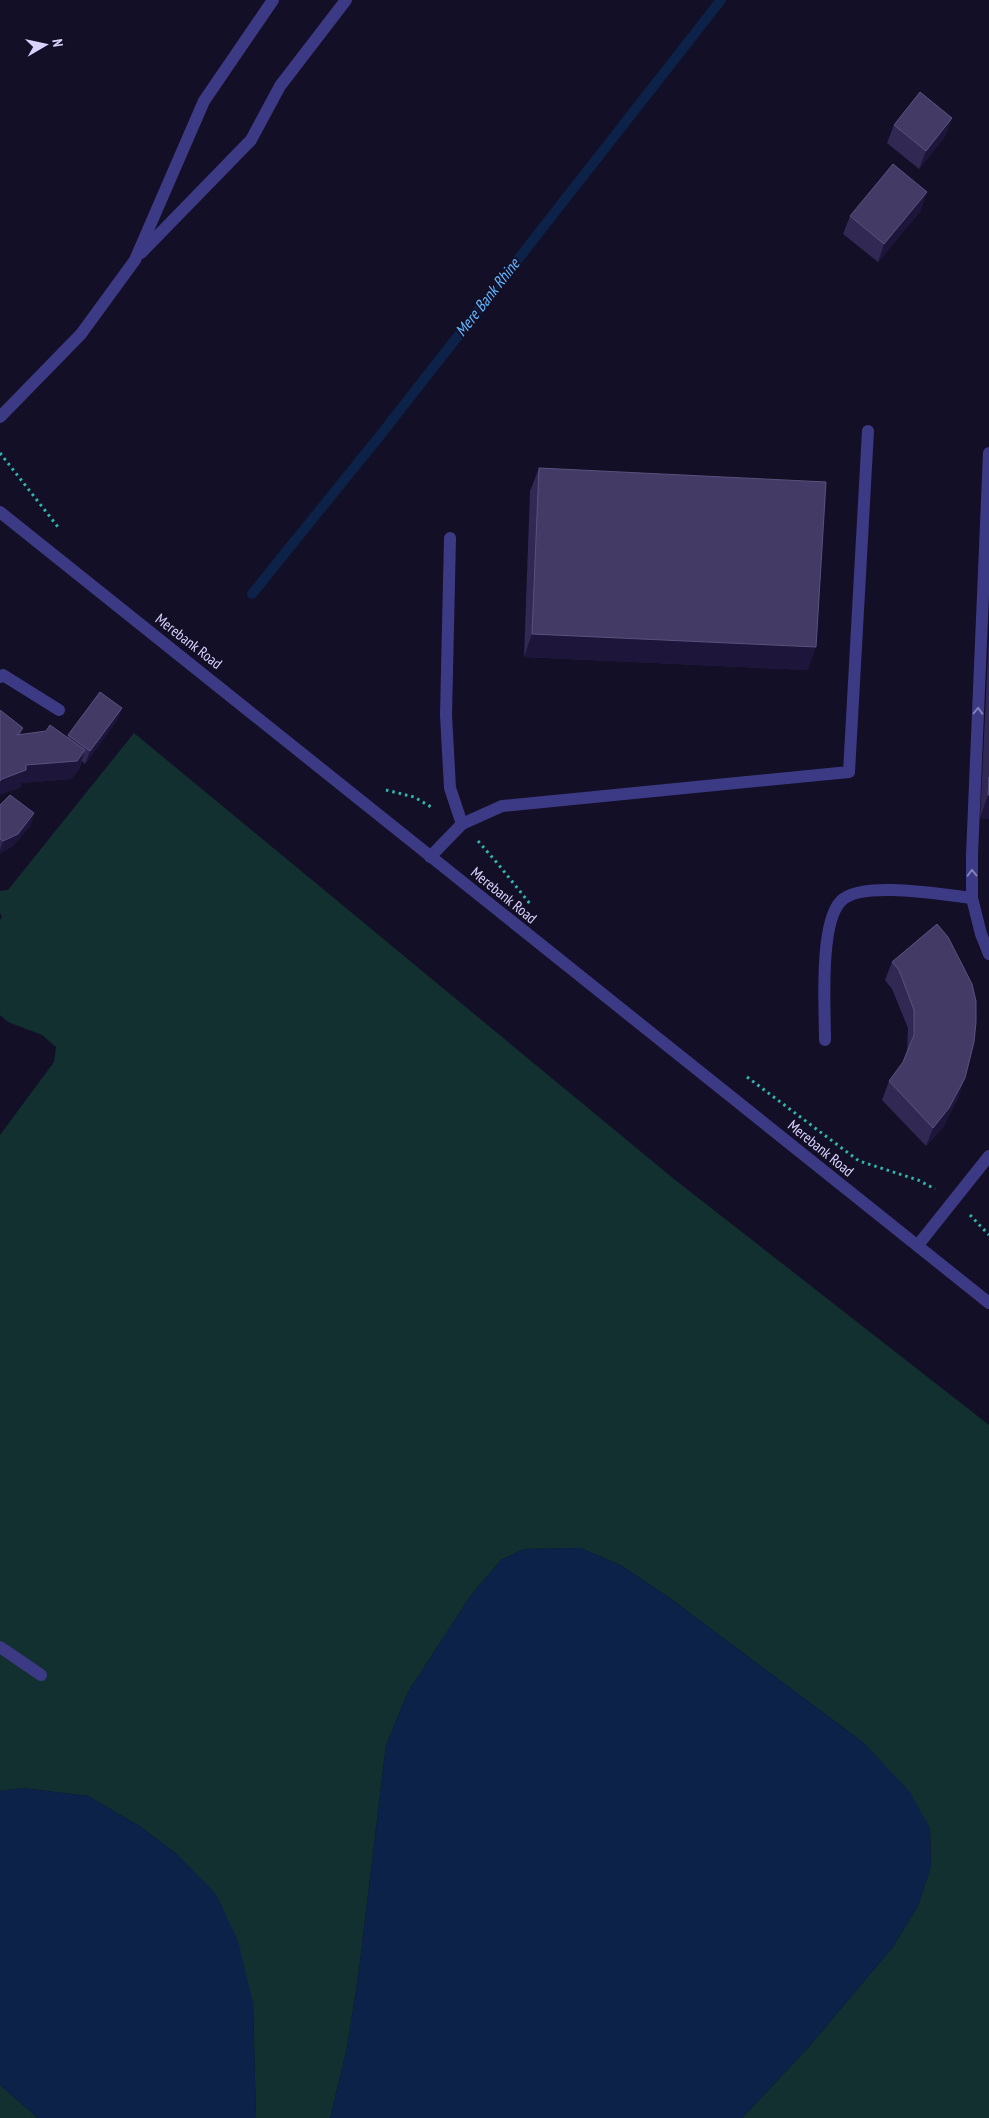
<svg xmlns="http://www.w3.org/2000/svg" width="989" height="2118" font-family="'PT Sans Narrow',sans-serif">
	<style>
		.grass { fill: #12302f }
		.water { fill: #0c2248 }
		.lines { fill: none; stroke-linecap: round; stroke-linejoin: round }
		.stream { stroke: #0c2248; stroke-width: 10 }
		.path { stroke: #2fb8b0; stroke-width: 3; stroke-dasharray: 2.5 4; stroke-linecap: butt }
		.lane { stroke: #3d3a85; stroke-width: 12 }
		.street { stroke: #3d3a85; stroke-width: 12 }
		.wall { fill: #312854 }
		.shaded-wall { fill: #1d163a }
		.building { fill: #433a66; stroke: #5a527e }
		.oneway { stroke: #837fbc }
		.labels { text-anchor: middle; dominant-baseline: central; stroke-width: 4; stroke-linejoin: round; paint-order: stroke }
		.street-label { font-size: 15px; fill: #d9d4ff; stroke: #130f26 }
		.water-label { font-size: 16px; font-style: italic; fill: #62b6ff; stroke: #130f26 }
	</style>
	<rect width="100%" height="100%" fill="#130f26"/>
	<!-- grass -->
	<g class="grass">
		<polygon points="134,733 674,1179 989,1425 989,2118 742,2118 807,2049 892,1948 918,1906 931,1866 930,1828 864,1743 671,1599 622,1566 581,1548 524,1549 501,1560 471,1595 408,1692 386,1745 359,1970 347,2048 330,2118 256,2118 253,2002 178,1855 141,1827 88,1796 23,1788 0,1791 0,1135 54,1062 56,1047 42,1035 8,1022 0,1015 0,920 2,917 0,913 0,891 8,890"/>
		<polygon points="0,2085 38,2118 0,2118"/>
	</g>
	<!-- water -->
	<g class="water">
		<polygon points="581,1548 622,1566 671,1599 864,1743 910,1792 930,1828 931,1866 918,1906 892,1948 807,2049 742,2118 330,2118 347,2048 359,1970 386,1745 408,1692 471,1595 501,1560 524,1549"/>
		<polygon points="23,1788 88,1796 141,1827 178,1855 216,1894 238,1941 253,2002 256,2118 38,2118 0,2085 0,1791"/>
	</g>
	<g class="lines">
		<!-- stream -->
		<polyline class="stream" points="252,594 382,433 721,0"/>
		<!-- path -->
		<g class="path">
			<polyline points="0,453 58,527"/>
			<polyline points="386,790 414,797 433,808"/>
			<polyline points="478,841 498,864 531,905"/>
			<polyline points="747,1077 859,1161 918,1180 935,1189"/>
			<polyline points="970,1215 989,1235"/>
		</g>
		<!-- lane -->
		<g class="lane">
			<polyline points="141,253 251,140 280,86 346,0"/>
			<polyline points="0,417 81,334 135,260 204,101 273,0"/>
			<polyline points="989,453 972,855 972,898 981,934 989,954"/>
			<polyline points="450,538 446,715 450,788 462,824"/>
			<polyline points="0,677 3,675 59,710"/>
			<polyline points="430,857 462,824 502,806 849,772 868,431"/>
			<path d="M825,1040C825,1010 819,923 841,901C861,880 944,895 972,898"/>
			<polyline points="918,1245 989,1156"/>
			<polyline points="0,1647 41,1675"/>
		</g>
		<!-- street -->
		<polyline class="street" points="0,512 989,1303"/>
	</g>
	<!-- wall -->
	<g class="wall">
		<polygon points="952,118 945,136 919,169 887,143 894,125"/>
		<polygon points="921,210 878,262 843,234 850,216"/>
		<polygon points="539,468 808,670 524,657 530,491"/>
		<polygon points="989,636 989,819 980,818"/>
		<polygon points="122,708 117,720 85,764 82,761 79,769 71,779 21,783 20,788 0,710 23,728 20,735 67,738 68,735"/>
		<polygon points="0,805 34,813 30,826 13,846 0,853"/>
		<polygon points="937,924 959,1096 943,1127 926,1146 882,1100 889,1081 903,1062 907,1051 908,1028 892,989 885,980 892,962"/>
	</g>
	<!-- shaded-wall -->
	<g class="shaded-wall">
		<polygon points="952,118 945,136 919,169 926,151"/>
		<polygon points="927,192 921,210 878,262 884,244"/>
		<polygon points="532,634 816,647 808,670 524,657"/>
		<polygon points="122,708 117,720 85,764 90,751"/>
		<polygon points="85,750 79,769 71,779 21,783 20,788 0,795 0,781 2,779 26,765"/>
		<polygon points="988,795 989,795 989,819 980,818"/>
		<polygon points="34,813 30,826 13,846 0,853 0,850 3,841"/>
		<polygon points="965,1078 959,1096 943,1127 926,1146 933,1128"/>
	</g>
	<!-- building -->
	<g class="building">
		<polygon points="920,92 952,118 926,151 894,125"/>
		<polygon points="893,164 927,192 884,244 850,216"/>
		<polygon points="539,468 826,482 816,647 532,634"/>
		<polygon points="100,692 122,708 90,751 68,735"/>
		<polygon points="0,710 23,728 17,735 46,731 50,725 85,750 77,761 26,765 26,770 2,779 0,781"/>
		<polygon points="989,777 989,795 988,795"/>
		<polygon points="10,795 34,813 18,834 3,841 0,839 0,805"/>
		<polygon points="937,924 948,937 972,984 976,1001 976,1022 974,1042 965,1078 949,1108 933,1128 889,1081 903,1062 914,1035 914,1010 899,970 892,962"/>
	</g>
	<!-- one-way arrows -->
	<defs><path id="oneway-chevron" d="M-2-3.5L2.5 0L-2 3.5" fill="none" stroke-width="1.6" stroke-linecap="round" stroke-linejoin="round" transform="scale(1.25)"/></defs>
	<g class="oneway">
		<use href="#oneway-chevron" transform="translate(978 711) rotate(-88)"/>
		<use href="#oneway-chevron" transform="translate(972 873) rotate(-91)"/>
	</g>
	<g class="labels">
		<!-- street labels -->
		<g class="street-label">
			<text transform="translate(189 641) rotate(38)">Merebank Road</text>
			<text transform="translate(504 895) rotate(39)">Merebank Road</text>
			<text transform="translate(821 1148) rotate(39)">Merebank Road</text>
		</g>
		<!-- water labels -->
		<g class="water-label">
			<text transform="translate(487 297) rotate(-52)">Mere Bank Rhine</text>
		</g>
	</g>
	<!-- north arrow -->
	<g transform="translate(45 45) rotate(81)" stroke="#130f26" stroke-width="4" paint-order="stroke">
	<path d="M0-4L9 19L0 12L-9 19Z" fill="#d9d4ff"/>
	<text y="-8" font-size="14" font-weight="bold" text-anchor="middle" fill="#d9d4ff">N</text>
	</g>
</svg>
